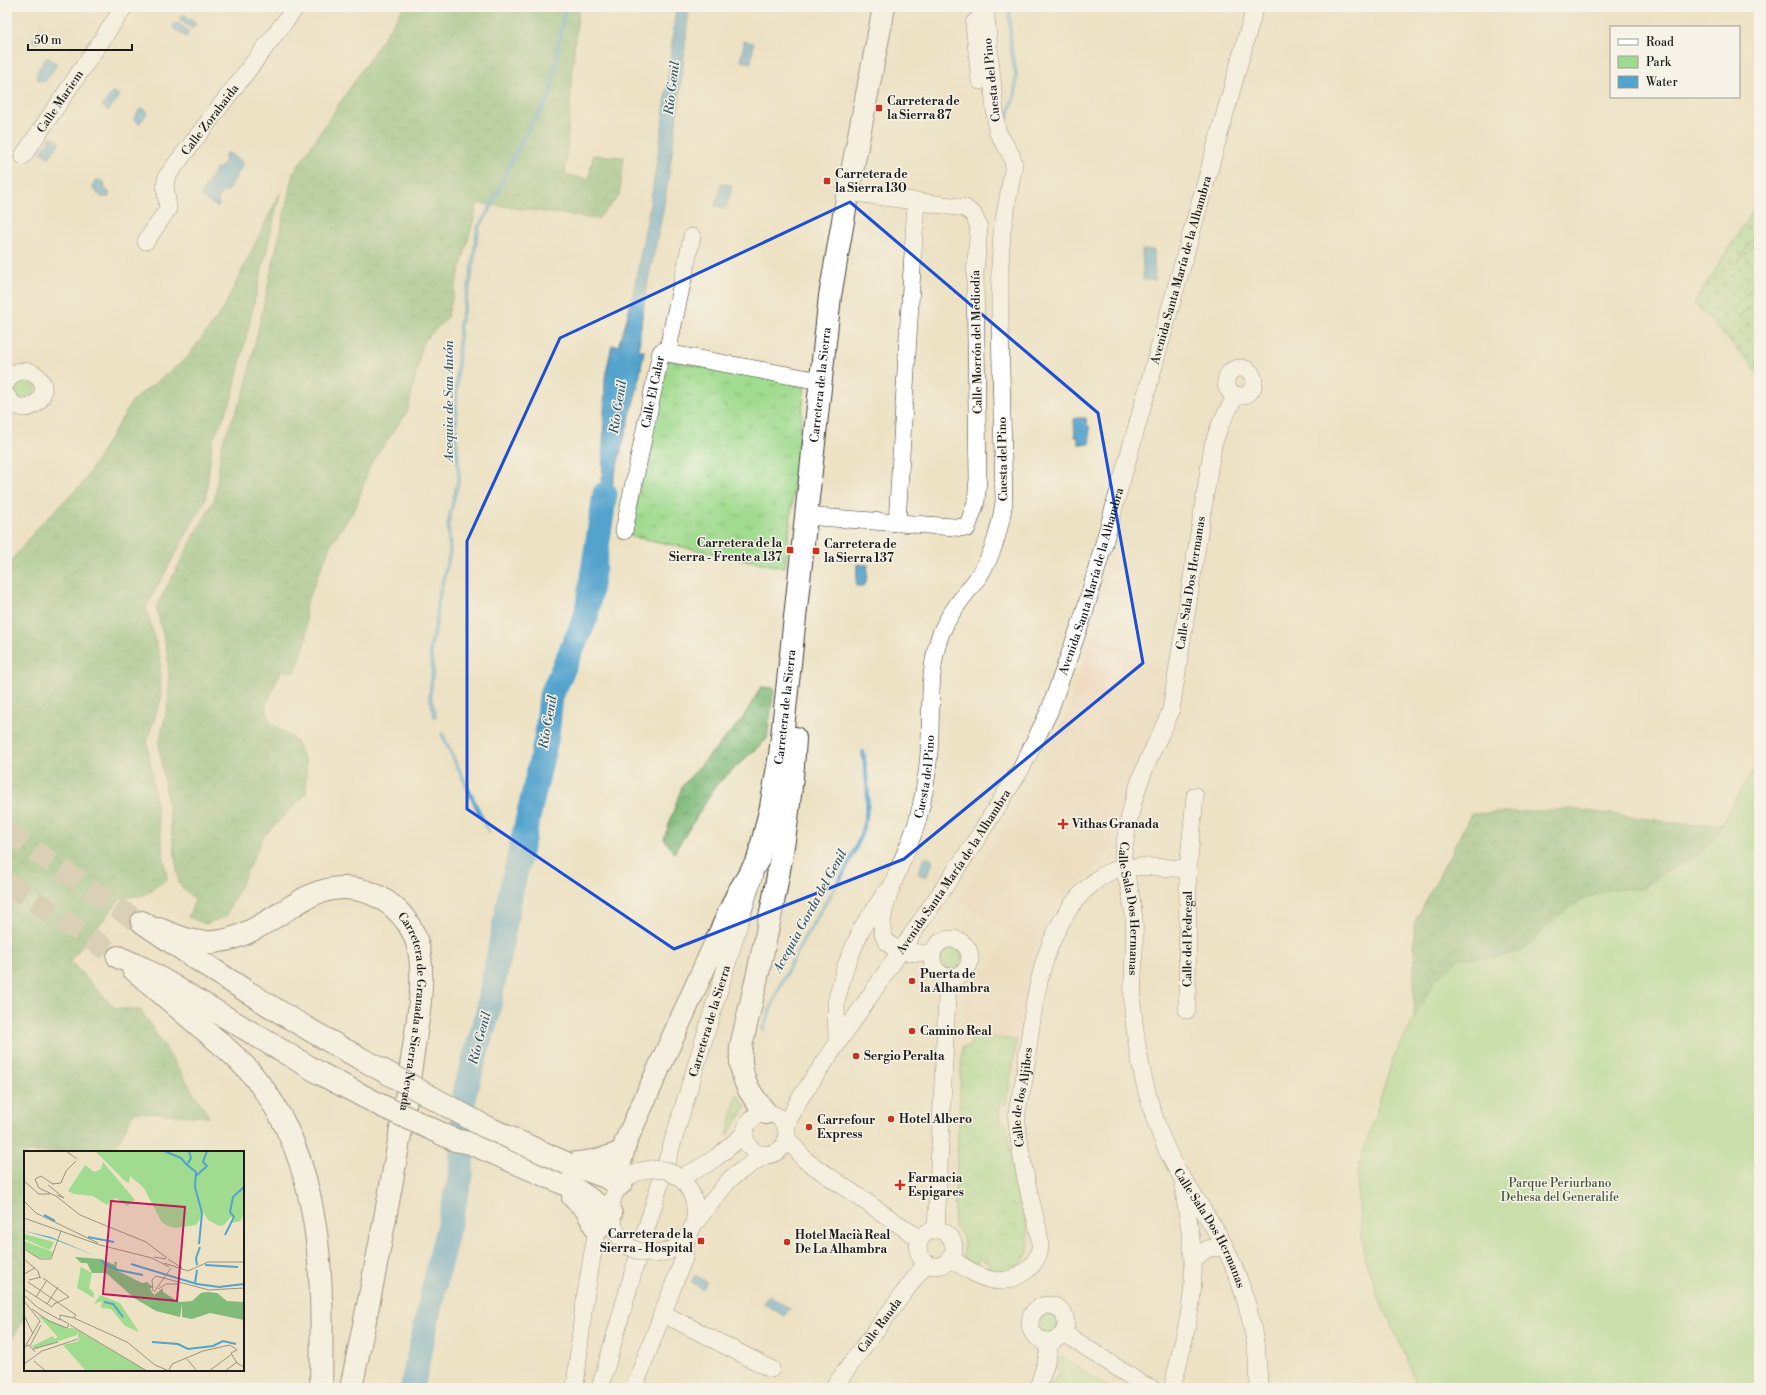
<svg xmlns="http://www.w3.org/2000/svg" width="1766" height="1395" font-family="'Libre Bodoni',serif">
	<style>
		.built { fill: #eed7bb }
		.grass { fill: url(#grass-tufts); stroke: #5e7c56 }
		.forest { fill: url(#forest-crowns); stroke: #4e6c4b }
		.cemetery { fill: url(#cemetery-stones); stroke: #5e7c56 }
		.green { fill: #a0db8f; stroke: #5e7c56 }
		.water { fill: #52a3cd; stroke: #376074 }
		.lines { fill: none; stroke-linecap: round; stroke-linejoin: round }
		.stream { stroke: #52a3cd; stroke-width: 4 }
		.river { stroke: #52a3cd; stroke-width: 25 }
		.highway-tunnel { stroke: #c3baa2; stroke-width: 22; stroke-dasharray: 22 11; stroke-linecap: butt }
		.minor-casing { stroke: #3b3a35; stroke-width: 18 }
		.major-casing { stroke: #3b3a35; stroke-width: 24 }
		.highway-casing { stroke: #3b3a35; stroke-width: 24 }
		.minor { stroke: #fff; stroke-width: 17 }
		.major { stroke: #fff; stroke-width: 22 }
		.highway { stroke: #fff; stroke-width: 22 }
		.minor-bridge-casing { stroke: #3b3a35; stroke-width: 18; stroke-linecap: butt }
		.highway-bridge-casing { stroke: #3b3a35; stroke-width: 24; stroke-linecap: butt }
		.minor-bridge { stroke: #fff; stroke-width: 17 }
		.highway-bridge { stroke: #fff; stroke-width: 22 }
		.marked { fill: none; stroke: #1d4ed8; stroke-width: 3; stroke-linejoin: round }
		.poi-dot { fill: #c8321e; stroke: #f7f3e8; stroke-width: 1.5 }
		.labels { text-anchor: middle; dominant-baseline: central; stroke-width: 3; stroke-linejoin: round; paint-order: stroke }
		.street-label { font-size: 12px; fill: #1c1c1c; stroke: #f7f3e8 }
		.poi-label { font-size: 12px; font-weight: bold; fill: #1c1c1c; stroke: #f7f3e8; text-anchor: start }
		.park-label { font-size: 12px; fill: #44553e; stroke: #f7f3e8 }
		.water-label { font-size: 13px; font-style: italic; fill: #34596c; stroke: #f7f3e8 }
		.inset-river { fill: none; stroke: #52a3cd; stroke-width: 2 }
		.inset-road { fill: none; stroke: #999381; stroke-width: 1 }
		.view { fill: #c2185b; fill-opacity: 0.15; stroke: #c2185b; stroke-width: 2 }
		.inset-edge { fill: none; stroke: #1c1c1c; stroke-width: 2 }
	</style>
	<defs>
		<pattern id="grass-tufts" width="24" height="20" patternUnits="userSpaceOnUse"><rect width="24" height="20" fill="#a0db8f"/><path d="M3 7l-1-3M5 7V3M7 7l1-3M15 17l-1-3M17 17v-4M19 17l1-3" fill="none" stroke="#89bb7b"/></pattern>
		<pattern id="forest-crowns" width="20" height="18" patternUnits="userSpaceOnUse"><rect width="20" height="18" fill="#80bb7a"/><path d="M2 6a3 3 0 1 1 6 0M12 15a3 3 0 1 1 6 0" fill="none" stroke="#689763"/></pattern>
		<pattern id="cemetery-stones" width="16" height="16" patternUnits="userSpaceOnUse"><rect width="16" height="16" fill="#a0db8f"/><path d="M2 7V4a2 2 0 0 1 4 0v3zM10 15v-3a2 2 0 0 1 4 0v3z" fill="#89bb7b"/></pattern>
	</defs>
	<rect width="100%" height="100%" fill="#f7f3e8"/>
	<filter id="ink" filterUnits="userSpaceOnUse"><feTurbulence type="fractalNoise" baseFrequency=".025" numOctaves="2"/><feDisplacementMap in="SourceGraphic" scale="8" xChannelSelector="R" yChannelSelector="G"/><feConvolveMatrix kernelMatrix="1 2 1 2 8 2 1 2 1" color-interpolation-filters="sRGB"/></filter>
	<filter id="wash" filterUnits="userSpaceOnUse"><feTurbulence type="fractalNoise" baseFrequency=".012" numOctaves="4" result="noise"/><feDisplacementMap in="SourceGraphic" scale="16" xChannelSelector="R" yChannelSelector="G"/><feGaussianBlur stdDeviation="0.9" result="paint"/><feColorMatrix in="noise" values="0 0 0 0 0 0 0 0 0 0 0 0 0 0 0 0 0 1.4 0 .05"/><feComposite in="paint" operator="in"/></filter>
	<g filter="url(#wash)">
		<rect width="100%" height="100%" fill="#ede2c4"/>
		<!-- built -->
		<polygon class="built" points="1098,622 1106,624 1103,637 1108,642 1147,654 1160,661 1159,673 1166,686 1159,713 1137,765 1117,832 1110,850 1098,865 1069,892 1054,912 1044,932 1032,971 1017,1040 962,1034 965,997 1011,936 967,904 957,904 1035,777 1058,733 1068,709"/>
		<!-- grass -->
		<g class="grass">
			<polygon points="666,360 805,385 785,568 630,536"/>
			<path d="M971,1035L1017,1040L1006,1104H999L1000,1123H1007C1010,1148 1013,1173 1018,1198C1022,1214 1031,1233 1028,1249C1024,1272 1003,1273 985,1271L989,1264L980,1258L975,1265L963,1257C965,1244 965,1235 954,1226L962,1047H970Z"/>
			<polygon points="737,1094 746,1107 727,1136"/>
		</g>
		<!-- forest -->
		<g class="forest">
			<polygon points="404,7 579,7 574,49 565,175 589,179 593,155 624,157 619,196 598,219 478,203 447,318 423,342 408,411 370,465 356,507 331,544 305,607 307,638 295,672 282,669 266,705 269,721 295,740 306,763 306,794 263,837 226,916 206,924 188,917 195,900 179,884 159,744 169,699 168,655 156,607 215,498 222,443 244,393 293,173"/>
			<polygon points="280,193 231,401 212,442 206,498 146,607 160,658 161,699 147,741 167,879 144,895 121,898 70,961 115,1008 141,1010 209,1117 134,1112 113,1152 25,1152 25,1316 7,1349 7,566 39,526 83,483 133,400 186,359 222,311"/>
			<polygon points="761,687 774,688 767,739 717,784 674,853 664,839 682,786 743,718"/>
			<polygon points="1572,809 1694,825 1759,821 1414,1102 1414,924 1471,814"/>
		</g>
		<!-- cemetery -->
		<polygon class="cemetery" points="1759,201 1759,373 1694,303"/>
		<!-- green -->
		<g class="green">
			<polygon points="1759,230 1759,241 1736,264"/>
			<polygon points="1759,283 1759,297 1739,317 1732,309"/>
			<polygon points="18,378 34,382 36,394 21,402 11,391 11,387"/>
			<polygon points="1759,766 1759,1388 1418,1388 1410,1365 1376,1291 1365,1259 1360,1217 1357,1172 1393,1059 1434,981 1460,958 1499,957 1521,951 1538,936 1557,917 1582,899 1612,889 1641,889 1666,871 1700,854 1719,830 1737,797 1755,769"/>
			<circle cx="951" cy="958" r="11"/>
			<circle cx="1049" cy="1324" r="10"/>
			<polygon points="1061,1356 1109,1388 1049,1388 1060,1371 1054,1368"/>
		</g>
		<!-- water -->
		<g class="water">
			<path d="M676,7H689C683,72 675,136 665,200C656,250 641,299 639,350L644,351L638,385L601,527L605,378L612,345L618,346C630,315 635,283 641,251C658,170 667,89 676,7Z"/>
			<polygon points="185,15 196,24 192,29 181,21 180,17"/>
			<polygon points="178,23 190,32 186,37 173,28 174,24"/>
			<polygon points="40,28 46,31 37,44 32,40"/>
			<polygon points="744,41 754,43 751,63 741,61"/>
			<polygon points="47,57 57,64 46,81 40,81 37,79 37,76 36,73"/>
			<polygon points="113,91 120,96 108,111 102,106"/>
			<polygon points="141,108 148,112 139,124 133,119"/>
			<polygon points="52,136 60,142 49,158 41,152"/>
			<polygon points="227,152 243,162 243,165 227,192 222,192 218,199 219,205 217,207 202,198 200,195 216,168 221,168 225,160 225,155"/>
			<polygon points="96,180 100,180 104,182 105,189 109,192 109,197 101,197 93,189 93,184"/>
			<polygon points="721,183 732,186 726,209 715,206"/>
			<polygon points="1142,250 1154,250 1155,280 1143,280"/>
			<polygon points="1078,418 1086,418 1087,426 1089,426 1090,444 1078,444 1078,437 1075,437 1074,419"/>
			<polygon points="857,564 868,565 866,583 864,586 856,586"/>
			<polygon points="928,857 931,858 933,862 927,876 921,876 918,872 924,858"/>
			<polygon points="695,1275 707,1282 703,1289 691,1282"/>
			<polygon points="769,1295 790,1309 784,1316 763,1303"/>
		</g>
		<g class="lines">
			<!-- stream -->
			<g class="stream">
				<polyline points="1006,121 1015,93 1016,75 1011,48 1009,7"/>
				<polyline points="435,716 430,695 433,670 430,649 436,625 438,600 450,553 448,523 459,477 456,440 456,396 460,324 470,282 478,228 489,211 518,147 550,95 565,7"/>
				<polyline points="442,734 488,831"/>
				<path d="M763,1029C777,989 795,953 817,917C838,883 857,856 866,816C870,795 866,773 863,752"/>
			</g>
			<!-- river -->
			<polyline class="river" points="412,1388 438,1269 461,1175 464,1095 487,1016 510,896 547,735 551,696 586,617 605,494"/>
		</g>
	</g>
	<g filter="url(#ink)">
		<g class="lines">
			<!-- highway-tunnel -->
			<g class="highway-tunnel">
				<polyline points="7,832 134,919 142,922"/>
				<polyline points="7,883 118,957"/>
			</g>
			<!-- minor casing -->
			<g class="minor-casing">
				<g id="minor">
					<polyline points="980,81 974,23 985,13"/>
					<path id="s1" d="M23,156L124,7"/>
					<path id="s2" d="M146,241L168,209L165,185L167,176L296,7"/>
					<polyline points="667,353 692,237"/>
					<circle cx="1240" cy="382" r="14"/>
					<path d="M7,382C10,375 16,371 24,371C29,371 34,373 38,377C56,396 23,424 7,396"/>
					<path id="s3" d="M1236,395L1220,425L1213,445L1171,710C1164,729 1154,746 1146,765C1135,791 1128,820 1124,848C1121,863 1126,873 1129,887C1131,897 1133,908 1134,919C1136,949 1131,981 1133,1012C1137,1055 1147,1101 1163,1141C1179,1180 1208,1212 1226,1249C1247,1293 1258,1340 1259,1388"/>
					<polyline points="805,516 967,528 976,502 978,479 975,273 979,227 973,214 965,208 848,192"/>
					<polyline points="897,523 916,202"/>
					<path id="s4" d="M624,531L661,352L820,381"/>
					<circle cx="951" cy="958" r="19"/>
					<path id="s5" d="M932,953C916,953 888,954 883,934C876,910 910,848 917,822C925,794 929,765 930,735C931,702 929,665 941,633C950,611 965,595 979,576C994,553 1000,528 1004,502L1000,325V265L1002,232L1014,164L1011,155L997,131L985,7"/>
					<path id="s6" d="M1187,1010L1188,869L1195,796"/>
					<polyline points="837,1043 836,1002 846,965 862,928 886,892"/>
					<circle cx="766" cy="1134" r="21"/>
					<path id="s7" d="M785,1127L800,1098L971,848L1021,769L1049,712L1084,614L1255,7"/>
					<polyline points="786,1137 805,1160 920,1239"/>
					<polyline points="694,1224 730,1179 742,1170 767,1154"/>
					<polyline points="936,1230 948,977"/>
					<circle cx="936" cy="1248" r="18"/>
					<path d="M628,1246C597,1220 610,1173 651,1169"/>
					<path d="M655,1254C696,1250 709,1204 679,1177C706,1168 724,1152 745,1133"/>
					<path id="s8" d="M950,1258C976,1275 997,1292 1026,1271C1033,1265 1039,1257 1040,1248C1041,1232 1034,1216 1031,1201C1026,1180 1021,1159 1019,1138C1018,1131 1016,1122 1017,1114C1018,1100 1024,1087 1025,1073C1033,1011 1038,939 1083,892C1091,885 1100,875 1110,872C1131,863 1164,868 1188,869"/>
					<path d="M1193,1263C1203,1248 1209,1246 1226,1249"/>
					<circle cx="1048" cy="1323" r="18"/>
					<polyline points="662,1313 771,1369"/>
					<polyline points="1064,1333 1142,1384 1151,1388"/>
					<path d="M1173,1386C1182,1344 1195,1306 1193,1262C1192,1236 1186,1209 1183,1183"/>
					<polyline points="575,1388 583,1312 593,1251 597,1230 607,1222"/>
					<path id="s9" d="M600,1388L635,1266L754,875"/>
					<polyline points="634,1388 684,1258 686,1238"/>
					<path id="s10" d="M833,1388L926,1263"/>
					<polyline points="1038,1388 1047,1359 1050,1342"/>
				</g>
			</g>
			<!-- major casing -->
			<g class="major-casing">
				<g id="major">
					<path id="s11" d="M158,929C170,933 182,939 194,941C232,948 263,924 294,905C310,894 327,887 347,888C380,890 409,913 418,946C427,979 415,1037 410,1073C394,1179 373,1283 351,1388"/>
					<path d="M133,969C154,987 176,1006 197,1024C216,1039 235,1055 251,1073C325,1159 323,1281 321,1388"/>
					<path d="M766,1113C747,1091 739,1076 741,1046C765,945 789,843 795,738"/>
					<path id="s12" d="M622,1182L618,1170L626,1141L738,893L758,860L771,807L780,755L830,296L848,192L884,7"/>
				</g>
			</g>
			<!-- highway casing -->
			<g class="highway-casing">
				<g id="highway">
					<path d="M142,922C216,973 291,1022 371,1064"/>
					<polyline points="118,957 143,968 321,1074"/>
					<polyline points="455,1140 470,1143 574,1188 611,1214"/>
					<path d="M568,1164C588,1162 604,1160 622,1152"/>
					<polyline points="573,1165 608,1178 619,1185"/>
					<polyline points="573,1197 586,1209 597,1230"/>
				</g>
			</g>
			<!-- minor -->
			<use href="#minor" class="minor"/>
			<!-- major -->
			<use href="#major" class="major"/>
			<!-- highway -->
			<use href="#highway" class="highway"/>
			<!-- minor-bridge casing -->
			<g class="minor-bridge-casing">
				<g id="minor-bridge">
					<polyline points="651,1169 666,1170 679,1177"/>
					<polyline points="628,1246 640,1252 655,1254"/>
				</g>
			</g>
			<!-- highway-bridge casing -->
			<g class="highway-bridge-casing">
				<g id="highway-bridge">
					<polyline points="371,1064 484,1126 568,1164"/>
					<polyline points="321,1074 382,1106 455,1140"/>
				</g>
			</g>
			<!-- minor-bridge -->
			<use href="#minor-bridge" class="minor-bridge"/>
			<!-- highway-bridge -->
			<use href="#highway-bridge" class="highway-bridge"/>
		</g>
	</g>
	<!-- marked area -->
	<path d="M0 0H1766V1395H0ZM850,202L1098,413L1143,663L904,859L674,949L467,809V541L560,338Z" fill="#ede2c4" fill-opacity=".55" fill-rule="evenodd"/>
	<path class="marked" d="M850,202L1098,413L1143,663L904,859L674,949L467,809V541L560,338Z"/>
	<!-- markers -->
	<g class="poi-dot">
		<rect x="875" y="104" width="8" height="8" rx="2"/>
		<rect x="823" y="177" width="8" height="8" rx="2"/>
		<rect x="786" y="546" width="8" height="8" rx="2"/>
		<rect x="812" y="547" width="8" height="8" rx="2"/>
		<path d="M1061 818h4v4h4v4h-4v4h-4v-4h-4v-4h4z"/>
		<circle cx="912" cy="981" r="4"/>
		<circle cx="912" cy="1031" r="4"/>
		<circle cx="856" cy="1056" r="4"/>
		<circle cx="891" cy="1119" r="4"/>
		<circle cx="809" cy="1127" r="4"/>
		<path d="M898 1179h4v4h4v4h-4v4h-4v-4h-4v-4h4z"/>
		<rect x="697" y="1237" width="8" height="8" rx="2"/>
		<circle cx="787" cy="1242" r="4"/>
	</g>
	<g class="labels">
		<!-- street labels -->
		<g class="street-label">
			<text transform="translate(992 80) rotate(-96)">Cuesta del Pino</text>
			<text stroke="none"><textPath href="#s1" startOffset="66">Calle Mariem</textPath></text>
			<text stroke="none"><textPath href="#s2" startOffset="143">Calle Zorahaida</textPath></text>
			<text stroke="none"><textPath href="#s7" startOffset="954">Avenida Santa María de la Alhambra</textPath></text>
			<text transform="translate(977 342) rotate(-91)">Calle Morrón del Mediodía</text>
			<text stroke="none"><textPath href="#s12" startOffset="833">Carretera de la Sierra</textPath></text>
			<text stroke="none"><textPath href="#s4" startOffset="142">Calle El Calar</textPath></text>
			<text transform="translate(1003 459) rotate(-91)">Cuesta del Pino</text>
			<text stroke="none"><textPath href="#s7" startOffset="630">Avenida Santa María de la Alhambra</textPath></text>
			<text transform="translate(1191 583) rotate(-81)">Calle Sala Dos Hermanas</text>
			<text stroke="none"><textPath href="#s12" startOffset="509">Carretera de la Sierra</textPath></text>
			<text stroke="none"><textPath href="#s5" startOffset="221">Cuesta del Pino</textPath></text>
			<text stroke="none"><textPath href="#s7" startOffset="306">Avenida Santa María de la Alhambra</textPath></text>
			<text stroke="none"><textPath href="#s3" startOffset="531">Calle Sala Dos Hermanas</textPath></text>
			<text stroke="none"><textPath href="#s6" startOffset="71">Calle del Pedregal</textPath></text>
			<text stroke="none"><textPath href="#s11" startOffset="366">Carretera de Granada a Sierra Nevada</textPath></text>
			<text stroke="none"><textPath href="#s9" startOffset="383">Carretera de la Sierra</textPath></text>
			<text stroke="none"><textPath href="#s8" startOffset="265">Calle de los Aljibes</textPath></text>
			<text stroke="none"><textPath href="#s3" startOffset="867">Calle Sala Dos Hermanas</textPath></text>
			<text stroke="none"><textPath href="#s10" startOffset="78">Calle Rauda</textPath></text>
		</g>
		<!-- poi labels -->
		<g class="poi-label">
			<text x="887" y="101">Carretera de<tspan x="887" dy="14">la Sierra 87</tspan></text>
			<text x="835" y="174">Carretera de<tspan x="835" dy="14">la Sierra 130</tspan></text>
			<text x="782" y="543" text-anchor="end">Carretera de la<tspan x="782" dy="14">Sierra - Frente a 137</tspan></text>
			<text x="824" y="544">Carretera de<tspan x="824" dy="14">la Sierra 137</tspan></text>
			<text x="1072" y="824">Vithas Granada</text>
			<text x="920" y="974">Puerta de<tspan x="920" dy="14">la Alhambra</tspan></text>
			<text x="920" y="1031">Camino Real</text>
			<text x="864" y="1056">Sergio Peralta</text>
			<text x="899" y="1119">Hotel Albero</text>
			<text x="817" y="1120">Carrefour<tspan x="817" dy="14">Express</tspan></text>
			<text x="908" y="1178">Farmacia<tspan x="908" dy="14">Espigares</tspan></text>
			<text x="693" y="1234" text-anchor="end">Carretera de la<tspan x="693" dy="14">Sierra - Hospital</tspan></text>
			<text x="795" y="1235">Hotel Macià Real<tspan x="795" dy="14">De La Alhambra</tspan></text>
		</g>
		<!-- park labels -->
		<g class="park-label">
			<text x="1560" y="1183">Parque Periurbano<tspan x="1560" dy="14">Dehesa del Generalife</tspan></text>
		</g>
		<!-- water labels -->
		<g class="water-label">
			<text transform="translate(672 88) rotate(-83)">Río Genil</text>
			<text transform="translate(449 401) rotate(-90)">Acequia de San Antón</text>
			<text transform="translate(618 407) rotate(-81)">Río Genil</text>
			<text transform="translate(548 722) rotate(-80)">Río Genil</text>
			<text transform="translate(810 911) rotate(-61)">Acequia Gorda del Genil</text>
			<text transform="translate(480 1038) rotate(-75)">Río Genil</text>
		</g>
	</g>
	<!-- overview -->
	<g transform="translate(24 1151)">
		<rect width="220" height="220" fill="#ede2c4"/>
		<path d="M53,179L121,219L62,220L39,194L55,190Z" fill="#a0db8f"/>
		<path d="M51,106L77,108L91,114L90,111H93L92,119L118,132L123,131L129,136L126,138L130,144L139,137V141L155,151L168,150L177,142L183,141L193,142L203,150L220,151V169L186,162L168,168L158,166V153L156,166L132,160L110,147L82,122H68L63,112H57Z" fill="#80bb7a"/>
		<path d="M79,11L111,49L103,55L92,47L83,54L69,45L50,43L44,40L61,14L70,21L77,18Z" fill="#a0db8f"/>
		<path d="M71,0H220V60L217,70L208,72L210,67L207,66L200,74L195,75L184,69L177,57L178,65L172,74L150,77L142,74L137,70L120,37L106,25L105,32L101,30ZM0,83L19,88L30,91L26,99L0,88ZM0,90L29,101L27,107H15L0,97ZM57,116L68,122L65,137L70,142V147L53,137ZM76,144L96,152L115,181L101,175L87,158L77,157L78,150L70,153ZM14,164L43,177H49L53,179V184L11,198L8,195L29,185L30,188L34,186Z" fill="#a0db8f"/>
		<path d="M0,80L27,86L72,105L110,114L72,105L29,88Z" fill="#52a3cd"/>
		<path class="inset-river" d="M140,0L157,7L163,14M165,0L167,7L163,14L172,21L171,36L178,62L175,93M172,25L183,15L179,11L183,0M20,64L31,70M201,84L210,66L206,61L209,46L220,36M64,86L90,91M78,109L79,112L94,119L119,124M107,113L173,133L195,136L220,133M173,114L172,107L176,96M181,114L214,116M171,133L173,119M80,151L89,153L99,166M128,191L154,193L164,198L189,195L199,190L212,193"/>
		<path class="inset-road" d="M42,0L53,8M0,30L15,43H26M28,33L37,32L42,20L52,10M29,33L17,25L11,28L15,37L32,45L56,64L122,91L143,107M24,34L40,47L33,44M0,50L12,62L74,92M0,67L76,94L128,107L145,116M0,98L16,108H27L37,80M130,106L142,108M0,108L14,120L16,127M144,108L158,117M140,112L164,120L184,111H220M0,123L11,117M19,127L45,146L30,153M5,129L17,126M4,131L52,164L50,167L36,164V168L45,173L43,177L25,170L8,158M0,138L28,156L31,152M134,138L142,133H154M129,140L128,129L132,125L185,139L220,137M130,141L147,117M0,144L13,156L36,169M12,146L23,129M0,150L16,170L2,194M23,153L34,136M0,164L9,183M50,167L103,191L131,214L145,220M46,174L123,220M6,195L17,174M0,196L5,194L11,201M9,198L34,191M213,199L207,202L213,212L220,216M163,208L173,220M10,210L22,220M0,213L18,200L54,188M145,219L148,213L179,200L206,194L213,199M185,220L208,203M201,220L213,211"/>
		<path class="view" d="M87,50L161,56L153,150L79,143Z"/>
		<rect width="220" height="220" class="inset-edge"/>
	</g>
	<!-- margin -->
	<rect width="1766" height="1395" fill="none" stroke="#f7f3e8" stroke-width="24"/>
	<!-- legend -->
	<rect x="1610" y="26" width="130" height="72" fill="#f7f3e8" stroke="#9f9d96"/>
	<rect x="1618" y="39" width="20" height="6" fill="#ffffff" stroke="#9f9d96"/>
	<text x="1646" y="46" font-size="12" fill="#1c1c1c">Road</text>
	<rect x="1618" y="56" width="20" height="12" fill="#a0db8f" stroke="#9f9d96"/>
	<text x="1646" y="66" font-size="12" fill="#1c1c1c">Park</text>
	<rect x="1618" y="76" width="20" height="12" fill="#52a3cd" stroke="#9f9d96"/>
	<text x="1646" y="86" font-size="12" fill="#1c1c1c">Water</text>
	<!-- scale -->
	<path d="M28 44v6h104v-6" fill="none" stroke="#1c1c1c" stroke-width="2"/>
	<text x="34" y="44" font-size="12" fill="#1c1c1c" stroke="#f7f3e8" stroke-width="3" paint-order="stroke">50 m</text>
</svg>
